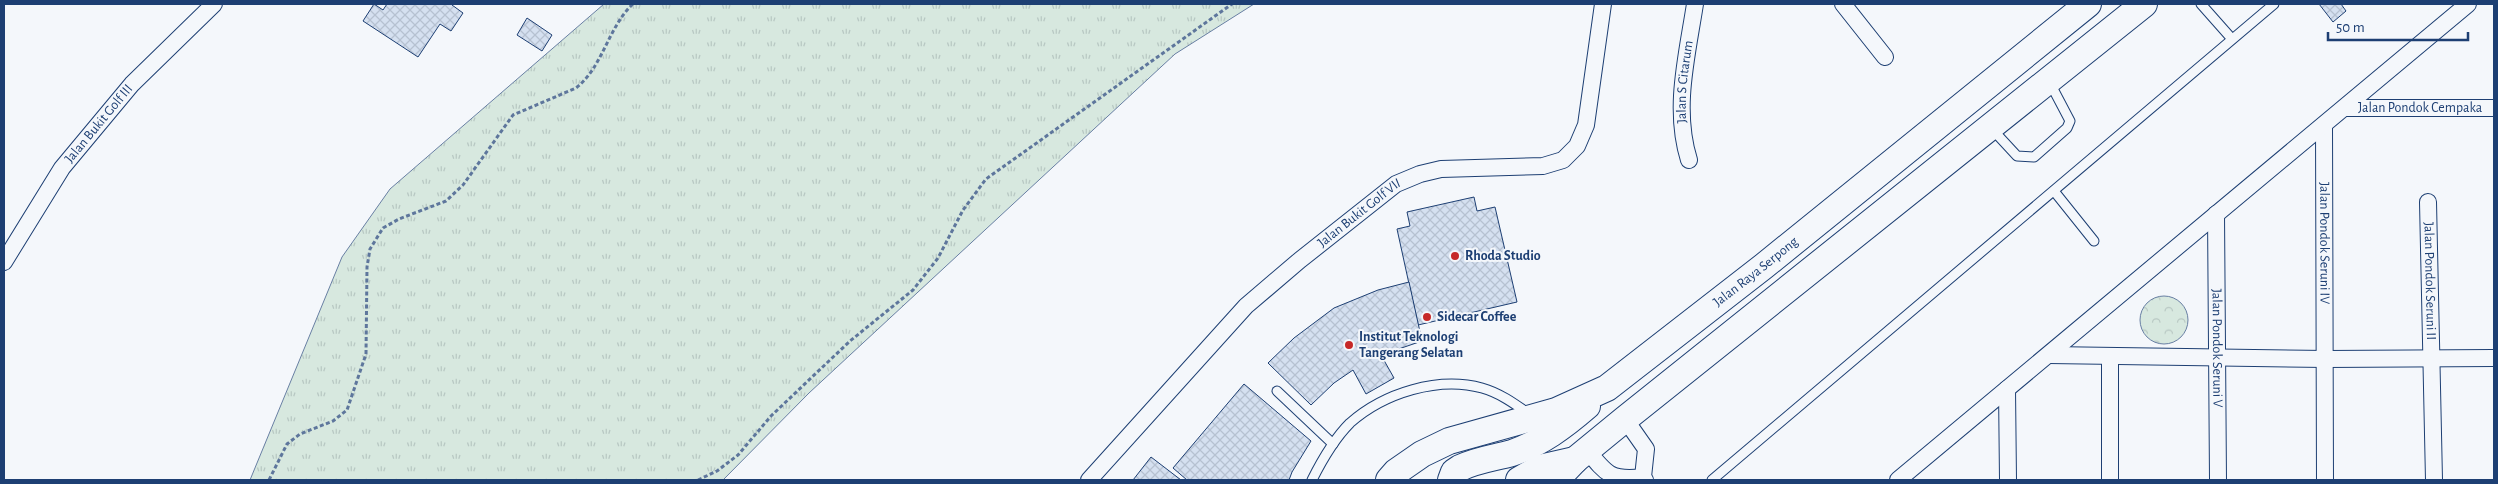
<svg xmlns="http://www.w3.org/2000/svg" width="2498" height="484" font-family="'Alegreya Sans',sans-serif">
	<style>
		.grass { fill: url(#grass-tufts); stroke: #687fa3 }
		.forest { fill: url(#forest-crowns); stroke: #687fa3 }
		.building { fill: url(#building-cross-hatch); stroke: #1d3f73 }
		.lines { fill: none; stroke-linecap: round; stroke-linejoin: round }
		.lane-casing { stroke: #1d3f73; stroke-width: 11 }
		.street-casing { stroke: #1d3f73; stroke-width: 18 }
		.primary-casing { stroke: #1d3f73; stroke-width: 28 }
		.path { stroke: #5e769c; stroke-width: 3; stroke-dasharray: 4 2.5; stroke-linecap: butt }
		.lane { stroke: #f4f7fb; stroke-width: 9 }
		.street { stroke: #f4f7fb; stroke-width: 16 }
		.primary { stroke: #f4f7fb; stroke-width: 26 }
		.poi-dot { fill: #c62828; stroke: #f4f7fb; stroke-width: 2 }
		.labels { text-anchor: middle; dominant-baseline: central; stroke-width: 4; stroke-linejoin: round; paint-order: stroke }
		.street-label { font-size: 14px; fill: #1d3f73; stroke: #f4f7fb }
		.poi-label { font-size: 14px; font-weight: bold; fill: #1d3f73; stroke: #f4f7fb; text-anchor: start }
	</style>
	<defs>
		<pattern id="grass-tufts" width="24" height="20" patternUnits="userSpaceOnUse" patternTransform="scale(1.25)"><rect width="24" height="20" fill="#d7e8df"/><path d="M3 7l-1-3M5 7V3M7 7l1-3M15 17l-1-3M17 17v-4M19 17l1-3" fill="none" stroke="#b8c8c3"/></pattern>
		<pattern id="forest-crowns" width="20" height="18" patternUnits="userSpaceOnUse" patternTransform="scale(1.25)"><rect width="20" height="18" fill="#d7e8df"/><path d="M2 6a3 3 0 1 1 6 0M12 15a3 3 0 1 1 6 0" fill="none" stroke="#b8c8c3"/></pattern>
		<pattern id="building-cross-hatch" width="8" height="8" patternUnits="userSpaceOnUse" patternTransform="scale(1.25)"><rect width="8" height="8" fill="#d5e0f0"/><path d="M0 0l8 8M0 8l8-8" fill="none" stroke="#b6c1d1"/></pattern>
	</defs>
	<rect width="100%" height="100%" fill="#f4f7fb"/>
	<!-- grass -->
	<polygon class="grass" points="604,4 1254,4 1175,54 809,393 723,480 250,480 342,257 390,189"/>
	<!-- forest -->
	<circle class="forest" cx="2164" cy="320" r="24"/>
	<!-- building -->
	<g class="building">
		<polygon points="374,4 383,10 387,4 453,4 452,5 463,13 451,31 440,24 418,57 363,21"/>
		<polygon points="2319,4 2341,4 2346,11 2333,22"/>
		<polygon points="527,18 552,35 542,51 517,35"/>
		<polygon points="1474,197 1477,211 1495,207 1517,302 1418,325 1397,229 1410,226 1407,212"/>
		<polygon points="1409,282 1422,341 1381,355 1394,378 1366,394 1353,370 1334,383 1311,405 1268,363 1294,338 1334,308 1378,290"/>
		<polygon points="1244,384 1311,441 1292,472 1289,480 1187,480 1173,468"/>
		<polygon points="1151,457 1181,480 1133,480"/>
	</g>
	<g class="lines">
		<!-- lane casing -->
		<g class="lane-casing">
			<g id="lane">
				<polyline points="2201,4 2232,39"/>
				<polyline points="1992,129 2017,156 2034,157 2067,128 2070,121 2050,83"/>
				<polyline points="2054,191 2094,241"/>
				<polyline points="1277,391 1333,444"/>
				<path d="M1312,480C1322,460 1334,439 1350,423C1384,393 1438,376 1482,388C1500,393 1515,404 1529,414"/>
				<polyline points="1712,480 2274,4"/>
			</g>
		</g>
		<!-- street casing -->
		<g class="street-casing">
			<g id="street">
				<polyline points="1843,4 1885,57"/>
				<path id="s1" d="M2345,108H2494"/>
				<path id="s2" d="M2324,125L2325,480"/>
				<path id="s3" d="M1689,160C1673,109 1687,56 1695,4"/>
				<path id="s4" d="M2428,202L2434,480"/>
				<path id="s5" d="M2216,214L2218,480"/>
				<path id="s6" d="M4,262L62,168L132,84L214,4"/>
				<polyline points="2049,355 2326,359 2494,358"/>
				<polyline points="2110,357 2110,480"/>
				<polyline points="2007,389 2008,480"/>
				<polyline points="1625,419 1646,449 1643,477 1645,480"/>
				<path d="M1587,450C1606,474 1611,481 1643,477"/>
				<path id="s7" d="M1089,480L1246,306L1300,260L1396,184L1420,174L1441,169L1543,166L1563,160L1577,146L1586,125L1603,4"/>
				<polyline points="1898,480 2468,4"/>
			</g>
		</g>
		<!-- primary casing -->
		<g class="primary-casing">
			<g id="primary">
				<path id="s8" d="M1389,480L1396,472L1422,454L1449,441L1556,411L1607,388L1764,266L2088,4"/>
				<path d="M1451,480L1454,472L1460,468C1476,460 1494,458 1512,453C1541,443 1564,426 1587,406"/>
				<polyline points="1519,480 1540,468 1575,460"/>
				<polyline points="1556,480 1575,460 1625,419 2144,4"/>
			</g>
		</g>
		<!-- path -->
		<g class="path">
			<path d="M269,480L287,444L300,434L333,421L347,410L366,354L367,267L370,249L383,228L399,219L446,201L463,185L513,115L576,88C603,67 608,27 633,4"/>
			<polyline points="698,480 717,471 738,455 771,416 850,341 913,290 938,258 963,210 986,179 1232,4"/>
		</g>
		<!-- lane -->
		<use href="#lane" class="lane"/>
		<!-- street -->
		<use href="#street" class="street"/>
		<!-- primary -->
		<use href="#primary" class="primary"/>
	</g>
	<!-- markers -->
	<g class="poi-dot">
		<circle cx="1455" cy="256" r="5"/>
		<circle cx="1427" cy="317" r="5"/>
		<circle cx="1349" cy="345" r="5"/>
	</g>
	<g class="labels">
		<!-- street labels -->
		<g class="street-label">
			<text stroke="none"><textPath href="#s3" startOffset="79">Jalan S Citarum</textPath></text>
			<text stroke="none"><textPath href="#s1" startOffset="75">Jalan Pondok Cempaka</textPath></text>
			<text stroke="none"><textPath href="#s6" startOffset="168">Jalan Bukit Golf III</textPath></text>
			<text stroke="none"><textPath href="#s7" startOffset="381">Jalan Bukit Golf VII</textPath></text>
			<text stroke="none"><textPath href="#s2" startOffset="118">Jalan Pondok Seruni IV</textPath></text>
			<text stroke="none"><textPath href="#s8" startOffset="428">Jalan Raya Serpong</textPath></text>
			<text stroke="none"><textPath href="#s4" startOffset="79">Jalan Pondok Seruni II</textPath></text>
			<text stroke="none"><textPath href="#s5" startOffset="134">Jalan Pondok Seruni V</textPath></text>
		</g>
		<!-- poi labels -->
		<g class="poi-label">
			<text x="1465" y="256">Rhoda Studio</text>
			<text x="1437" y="317">Sidecar Coffee</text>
			<text x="1359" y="337">Institut Teknologi<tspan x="1359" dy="16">Tangerang Selatan</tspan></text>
		</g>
	</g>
	<!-- border -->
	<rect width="2498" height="484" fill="none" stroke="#1d3f73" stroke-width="10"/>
	<!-- scale -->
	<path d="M2328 32v8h140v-8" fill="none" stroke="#1d3f73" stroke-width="2.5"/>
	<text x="2336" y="32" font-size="15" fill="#1d3f73" stroke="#f4f7fb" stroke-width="4" paint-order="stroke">50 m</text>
</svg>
